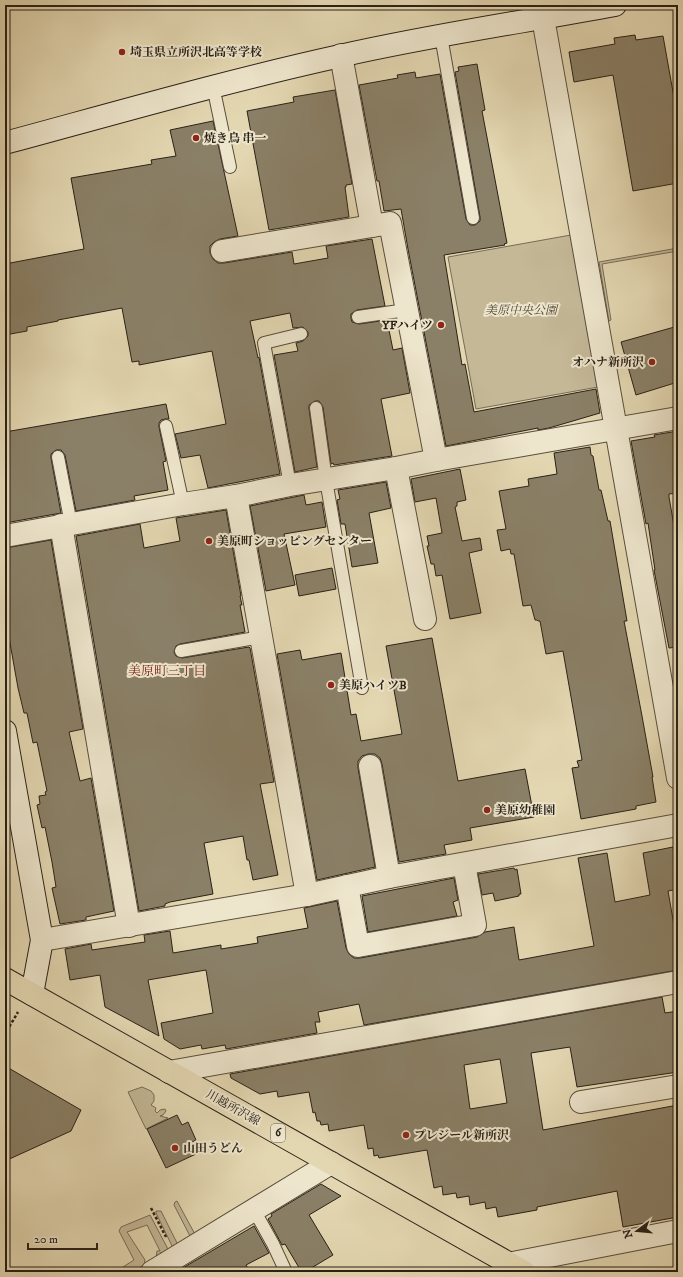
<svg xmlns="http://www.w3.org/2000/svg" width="683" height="1277" font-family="'IM FELL DW Pica','Noto Serif JP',serif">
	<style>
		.green { fill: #c4b897; stroke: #776c57 }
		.building { fill: #8a8067; stroke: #2a2117; fill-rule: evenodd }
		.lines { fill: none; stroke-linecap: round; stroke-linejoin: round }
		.lane-casing { stroke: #584e3e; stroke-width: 14 }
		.street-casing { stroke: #584e3e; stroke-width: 24 }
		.secondary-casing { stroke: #2a2117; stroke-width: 24 }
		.primary-casing { stroke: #2a2117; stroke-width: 24 }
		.path { stroke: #2a2117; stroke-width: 2.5; stroke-dasharray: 3 2; stroke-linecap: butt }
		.lane { stroke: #ede5cc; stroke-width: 12 }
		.street { stroke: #ede5cc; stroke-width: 22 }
		.secondary { stroke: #ede5cc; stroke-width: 22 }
		.primary { stroke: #e3d7b1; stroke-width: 22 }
		.poi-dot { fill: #8f2418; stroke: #ede5cc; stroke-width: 1.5 }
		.labels { text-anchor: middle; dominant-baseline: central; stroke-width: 4; stroke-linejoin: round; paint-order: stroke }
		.shield { fill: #ede5cc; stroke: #645c4d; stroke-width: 1 }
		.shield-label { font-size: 11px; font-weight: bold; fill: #2a2117 }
		.poi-label { font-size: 12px; font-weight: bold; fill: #2a2117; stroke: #ede5cc; text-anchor: start }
		.park-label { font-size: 12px; font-style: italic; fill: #504737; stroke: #ede5cc }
		.street-label { font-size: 12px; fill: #2a2117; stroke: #ede5cc }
		.neighbourhood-label { font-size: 13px; fill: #7a1f14; stroke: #ede5cc }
	</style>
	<rect width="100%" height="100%" fill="#e3d7b1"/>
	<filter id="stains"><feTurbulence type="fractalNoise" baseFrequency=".005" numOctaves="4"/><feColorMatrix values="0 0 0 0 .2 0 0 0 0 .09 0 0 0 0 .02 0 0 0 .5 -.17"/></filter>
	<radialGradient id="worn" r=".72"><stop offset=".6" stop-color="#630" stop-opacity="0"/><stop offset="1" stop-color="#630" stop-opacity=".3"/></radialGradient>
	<!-- green -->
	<g class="green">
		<polygon points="571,235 598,387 476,409 448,257"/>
		<polygon points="678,248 678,251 602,264 611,320 609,321 599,262"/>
		<polygon points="142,1087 151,1091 154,1095 154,1101 151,1105 156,1108 155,1111 157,1113 160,1110 165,1109 166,1111 163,1115 160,1116 168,1118 146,1129 128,1092"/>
		<polygon points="177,1201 197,1238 174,1250 156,1213 156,1211 161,1211 178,1245 191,1238 174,1205 175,1202"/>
		<polygon points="150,1215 169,1251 162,1254 161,1252 159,1261 141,1272 134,1272 156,1258 157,1251 160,1251 147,1225 127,1232 145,1260 144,1265 131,1272 115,1272 134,1260 119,1231 121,1227"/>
	</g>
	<!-- building -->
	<g class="building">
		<polygon points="635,35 636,40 663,36 678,120 678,183 633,191 613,75 574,82 569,52 615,44 614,38"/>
		<polygon points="477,64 485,110 482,111 507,243 504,244 505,245 444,255 462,365 465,364 474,412 596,389 600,413 549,428 538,430 538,428 446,446 408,249 401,209 384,211 379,181 377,181 359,85 398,78 397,75 415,72 416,78 440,74 466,219 470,225 475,225 480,221 480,217 455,72 459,71 458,67"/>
		<polygon points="335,90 352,184 346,185 346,187 345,187 349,217 269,230 247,111 294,102 293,97"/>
		<polygon points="213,121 238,236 220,239 214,242 210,246 210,253 213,259 218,263 224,263 292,252 294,264 328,258 326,246 372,239 385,306 357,310 351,314 351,318 352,322 359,324 387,320 393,350 402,348 410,393 381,399 392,456 334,465 333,463 331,464 323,407 319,401 315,401 309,405 309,409 317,467 295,472 274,355 298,351 296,343 303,341 308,336 308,332 303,327 293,328 290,313 250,321 258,358 259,357 280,474 208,488 200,455 181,458 175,434 226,424 212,351 139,365 139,361 132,362 122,308 58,320 58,321 27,327 27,331 5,335 5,264 84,249 71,178 152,164 151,160 176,156 170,130"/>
		<polygon points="678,326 678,382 636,395 621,342"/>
		<polygon points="166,404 169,419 165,419 161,420 159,423 159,427 166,461 163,462 168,490 134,496 135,500 76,511 65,455 61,450 56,450 51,454 51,458 61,513 5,523 5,432"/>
		<polygon points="678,431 678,493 669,494 669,497 678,549 678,647 669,648 654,570 655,570 648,523 646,524 631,441 655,437 654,435"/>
		<polygon points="590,447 591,455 593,456 599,490 601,490 608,521 610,521 627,621 624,621 642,716 653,777 652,777 656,802 636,806 636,809 581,819 572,768 579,767 577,761 582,760 563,651 546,654 540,621 538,621 537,620 535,620 531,605 523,606 514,554 511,554 510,549 501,551 497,530 506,529 499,491 529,486 528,479 557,474 554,453"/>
		<polygon points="460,469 466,500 457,502 457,506 455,507 462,541 480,538 482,550 469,553 481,613 450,619 442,575 436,576 434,564 431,564 427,546 429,546 427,536 442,533 436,498 415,502 411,479"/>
		<polygon points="386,482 391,508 369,513 378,563 352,567 345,524 341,524 337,500 340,499 338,490"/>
		<polygon points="304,495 306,505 322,502 326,527 284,534 295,585 266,591 250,506"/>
		<polygon points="226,510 241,596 240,596 242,605 240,605 245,632 180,644 176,646 174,652 176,656 182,658 249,647 250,648 274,782 260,784 278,875 253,880 249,860 247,860 243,836 204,843 213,894 170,902 165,904 165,906 139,911 76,536 140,524 144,548 180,541 176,518"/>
		<polygon points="51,540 83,729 69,732 80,781 91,778 114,911 86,917 86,920 60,924 52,888 56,887 52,862 45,827 42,828 37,805 40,804 39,796 46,795 45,792 47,791 37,742 33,743 27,713 24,713 18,688 5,615 5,548"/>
		<polygon points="332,568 336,589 299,596 295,575"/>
		<polygon points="432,638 458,781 525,769 534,817 470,828 472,840 444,845 446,854 399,862 382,764 380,758 375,754 368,754 362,756 358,761 358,768 375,867 317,880 277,654 300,650 302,660 341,653 351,715 356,714 361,741 402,734 386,646"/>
		<polygon points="673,847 678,874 678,889 668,891 675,931 678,931 678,970 364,1025 359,1004 318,1012 320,1022 315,1022 317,1033 226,1049 225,1045 202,1049 201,1045 180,1049 164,1039 161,1023 213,1013 206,970 148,980 159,1036 105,1007 100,975 70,980 65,949 91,944 92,950 145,942 144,935 170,931 173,953 221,945 221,949 258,943 257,937 308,928 304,908 337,901 346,948 349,954 354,958 360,958 477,937 485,932 514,927 519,960 594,946 578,858 607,853 615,902 650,895 643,853"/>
		<polygon points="514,868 515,870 517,869 521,894 519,894 519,896 495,901 493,893 482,895 478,874"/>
		<polygon points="454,878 458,900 453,902 457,916 368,932 362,896"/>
		<path d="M662,997L665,1013L678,1011V1072L577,1087L570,1047L531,1053L543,1130L678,1105V1217L623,1227L617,1191L537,1207V1210L498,1217L496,1207L486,1209L485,1202L470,1205L469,1196L457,1198L456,1193L443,1195L442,1186L434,1188L427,1150L379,1158L378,1155L374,1156L373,1148L368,1149L364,1125L329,1131L328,1124L321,1125L320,1121H317L315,1112L313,1113L309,1092L278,1097L277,1091L260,1094L231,1078L230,1074ZM500,1059L507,1103L470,1109L464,1065Z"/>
		<polygon points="5,1066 81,1110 71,1131 5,1161"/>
		<polygon points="177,1115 182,1125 188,1122 196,1140 190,1143 196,1154 166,1168 147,1129"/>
		<polygon points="321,1184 341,1196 309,1215 333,1255 308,1270 306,1268 301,1271 285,1244 282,1245 268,1219 272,1216 271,1214"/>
		<polygon points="254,1226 269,1253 246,1265 250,1272 176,1272"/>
	</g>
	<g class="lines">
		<!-- lane casing -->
		<g class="lane-casing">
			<g id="lane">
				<polyline points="441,36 473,218"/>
				<polyline points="213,86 230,167"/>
				<polyline points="358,317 406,310"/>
				<polyline points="316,408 326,480 362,688"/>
				<polyline points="166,426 183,504"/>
				<polyline points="58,457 71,524"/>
				<polyline points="290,485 264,343 301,334"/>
				<polyline points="181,651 261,637"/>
				<polyline points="254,1210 273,1244 286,1272"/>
			</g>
		</g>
		<!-- street casing -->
		<g class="street-casing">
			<g id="street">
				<polyline points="543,18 678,778"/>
				<polyline points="341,55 372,226"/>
				<polyline points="222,251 390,223 436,460"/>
				<polyline points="396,468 425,619"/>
				<polyline points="236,496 307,895"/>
				<polyline points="61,525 129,926"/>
				<polyline points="5,536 183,504 236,496 290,485 396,468 436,460 678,418"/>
				<polyline points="370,766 389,877"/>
				<polyline points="347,886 358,946 475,925 464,864"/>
				<polyline points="42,940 307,895 389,877 678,825"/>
				<polyline points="169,1072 678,982"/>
				<polyline points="581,1102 678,1086"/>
				<polyline points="508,1264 678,1231"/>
				<polyline points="152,1272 331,1163"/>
			</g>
		</g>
		<!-- secondary casing -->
		<g class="secondary-casing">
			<g id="secondary">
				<path d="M5,143C116,113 227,81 340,56C431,35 524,22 615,5"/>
				<polyline points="5,731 42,940 32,994"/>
			</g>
		</g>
		<!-- primary casing -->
		<g class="primary-casing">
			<polyline id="primary" points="5,979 524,1272"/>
		</g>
		<!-- path -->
		<g class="path">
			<polyline points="5,1041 8,1029 18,1012"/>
			<polyline points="151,1208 166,1237"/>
		</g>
		<!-- lane -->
		<use href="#lane" class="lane"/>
		<!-- street -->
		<use href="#street" class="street"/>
		<!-- secondary -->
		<use href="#secondary" class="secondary"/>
		<!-- primary -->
		<use href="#primary" class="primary"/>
	</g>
	<!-- markers -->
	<g class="poi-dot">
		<circle cx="122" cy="52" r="4"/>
		<circle cx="196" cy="138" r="4"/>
		<circle cx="441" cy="325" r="4"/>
		<circle cx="652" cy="362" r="4"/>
		<circle cx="209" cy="541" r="4"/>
		<circle cx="331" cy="685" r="4"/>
		<circle cx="487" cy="810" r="4"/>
		<circle cx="406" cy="1135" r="4"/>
		<circle cx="175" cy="1148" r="4"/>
	</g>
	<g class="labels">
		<!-- shield labels -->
		<rect class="shield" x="271" y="1124" width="14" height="18" rx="3"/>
		<g class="shield-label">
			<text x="278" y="1133">6</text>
		</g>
		<!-- poi labels -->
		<g class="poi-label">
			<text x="130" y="52">埼玉県立所沢北高等学校</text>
			<text x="204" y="138">焼き鳥 串一</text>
			<text x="433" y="325" text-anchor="end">YFハイツ</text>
			<text x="644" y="362" text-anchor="end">オハナ新所沢</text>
			<text x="217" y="541">美原町ショッピングセンター</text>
			<text x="339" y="685">美原ハイツB</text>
			<text x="495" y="810">美原幼稚園</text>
			<text x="414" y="1135">プレジール新所沢</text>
			<text x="183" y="1148">山田うどん</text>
		</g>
		<!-- park labels -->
		<g class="park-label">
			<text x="521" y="310">美原中央公園</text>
		</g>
		<!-- street labels -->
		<g class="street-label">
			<text transform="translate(233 1108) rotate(29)">川越所沢線</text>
		</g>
		<!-- neighbourhood labels -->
		<g class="neighbourhood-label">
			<text x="167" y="671">美原町三丁目</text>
		</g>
	</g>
	<!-- margin -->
	<rect width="683" height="1277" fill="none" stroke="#e3d7b1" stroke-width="20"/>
	<rect x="6" y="6" width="671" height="1265" fill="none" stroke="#2a2117" stroke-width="2"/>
	<rect x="10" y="10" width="663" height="1257" fill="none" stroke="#2a2117"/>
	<!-- north arrow -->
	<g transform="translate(637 1231) rotate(254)" stroke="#ede5cc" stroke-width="3" paint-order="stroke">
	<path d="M0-3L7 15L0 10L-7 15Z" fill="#2a2117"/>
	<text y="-6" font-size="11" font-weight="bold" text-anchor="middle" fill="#2a2117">N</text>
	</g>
	<!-- scale -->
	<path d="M28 1243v6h69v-6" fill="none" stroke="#2a2117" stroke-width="2"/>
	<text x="34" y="1243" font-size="12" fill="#2a2117" stroke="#ede5cc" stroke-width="3" paint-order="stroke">20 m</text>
	<rect width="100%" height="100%" filter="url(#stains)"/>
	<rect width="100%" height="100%" fill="url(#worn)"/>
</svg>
